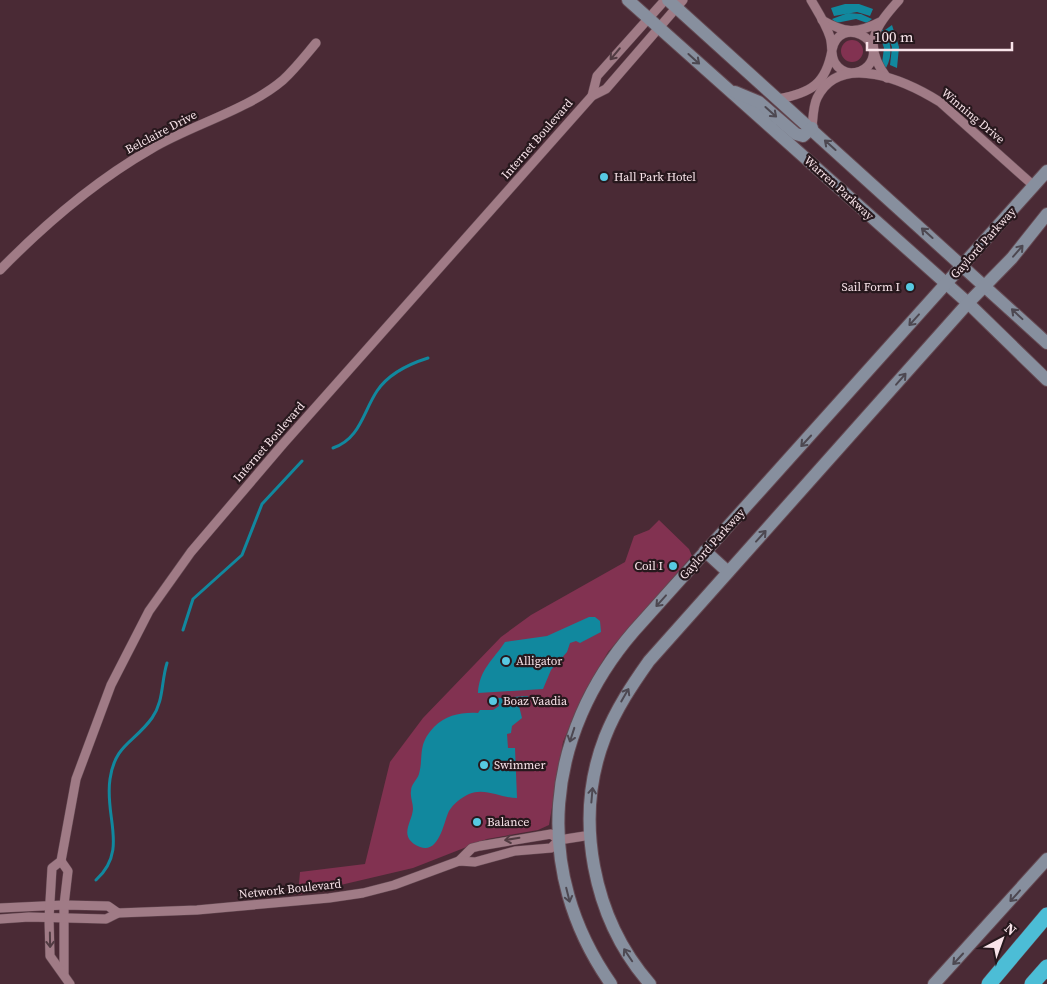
<svg xmlns="http://www.w3.org/2000/svg" width="1047" height="984" font-family="'Source Serif 4',serif">
	<style>
		.green { fill: #823251 }
		.water { fill: #11889e }
		.lines { fill: none; stroke-linecap: round; stroke-linejoin: round }
		.stream { stroke: #11889e; stroke-width: 3 }
		.street-casing { stroke: #644952; stroke-width: 10 }
		.secondary-casing { stroke: #644952; stroke-width: 14 }
		.highway-casing { stroke: #644952; stroke-width: 16 }
		.street { stroke: #a07b86; stroke-width: 9 }
		.secondary { stroke: #878f9e; stroke-width: 12 }
		.highway { stroke: #4cbdd6; stroke-width: 15 }
		.oneway { stroke: #513b42 }
		.oneway2 { stroke: #4d4851 }
		.poi-dot { fill: #57c9e2; stroke: #27181d; stroke-width: 2 }
		.labels { text-anchor: middle; dominant-baseline: central; stroke-width: 4.5; stroke-linejoin: round; paint-order: stroke }
		.street-label { font-size: 12px; fill: #f9e4ea; stroke: #27181d }
		.poi-label { font-size: 12px; fill: #f9e4ea; stroke: #27181d; text-anchor: start }
	</style>
	<rect width="100%" height="100%" fill="#4a2a35"/>
	<!-- green -->
	<g class="green">
		<circle cx="852" cy="51" r="11"/>
		<polygon points="659,520 689,549 692,556 608,652 584,693 563,742 549,825 538,830 487,839 413,868 298,895 300,872 365,864 390,762 423,718 501,637 531,615 625,562 634,536 649,530"/>
	</g>
	<!-- water -->
	<g class="water">
		<polygon points="845,4 859,4 873,9 870,16 857,12 834,16 831,8"/>
		<polygon points="848,13 861,14 872,19 867,23 856,19 836,23 832,19"/>
		<polygon points="892,25 899,47 897,68 890,65 892,47 885,30"/>
		<path d="M882,29C892,39 893,56 886,68L882,63L884,48L879,33Z"/>
		<path d="M589,617H595L600,621L601,632L580,643L576,641L570,643L567,652L551,670L543,689L478,693C479,670 493,660 505,642L547,636Z"/>
		<path d="M528,696L527,701L517,698L522,718L512,726L511,733L507,734L508,748H515L517,798C501,798 485,787 469,794C461,798 454,803 449,811C443,823 439,860 414,844C400,834 412,822 413,809C413,803 410,797 411,791C411,784 417,780 419,774C424,755 417,745 434,727C446,715 462,712 478,713L480,710H493L499,706L497,698Z"/>
	</g>
	<g class="lines">
		<!-- stream -->
		<g class="stream">
			<path d="M333,448C360,439 363,412 377,391C389,373 409,364 428,358"/>
			<polyline points="183,630 193,599 242,555 262,504 302,461"/>
			<path d="M96,880C129,850 104,817 110,779C115,744 134,743 152,718C164,701 161,682 167,663"/>
		</g>
		<!-- street casing -->
		<g class="street-casing">
			<g id="street">
				<path d="M822,20C844,33 857,34 880,22"/>
				<path d="M887,78C862,45 874,28 899,0"/>
				<polyline points="592,96 597,76 665,0"/>
				<path d="M778,99C811,93 826,84 832,50C839,14 890,40 868,66C863,71 857,73 851,73C844,72 838,68 835,63C830,55 833,46 830,37C826,24 818,12 811,0"/>
				<path d="M812,128C813,119 813,106 817,98C840,50 908,82 940,102L1034,186"/>
				<path d="M0,270C45,224 95,181 151,149C191,125 248,110 283,80C295,69 305,56 316,43"/>
				<polyline points="61,861 68,871 64,905 64,974"/>
				<polyline points="459,861 472,848 480,846 551,834 559,840"/>
				<polyline points="0,908 64,905 108,906 118,913"/>
				<polyline points="0,919 29,917 106,919 118,913 197,910 329,898 363,893 394,885 459,861 475,862 515,851 551,848 559,840 591,835"/>
				<polyline points="70,984 50,956 49,918 52,868 61,861 76,779 111,685 149,611 191,552 283,444 592,96 606,89 683,0"/>
			</g>
		</g>
		<!-- secondary casing -->
		<g class="secondary-casing">
			<g id="secondary">
				<polyline points="628,0 968,303 1047,380"/>
				<polyline points="668,0 1047,343"/>
				<polyline points="735,92 759,102 796,134 803,136 812,128"/>
				<polyline points="705,551 728,572"/>
				<path d="M611,984C531,870 545,734 634,631L1047,171"/>
				<path d="M650,984C593,919 573,819 605,737C616,709 632,685 649,661L968,303L1012,258L1047,214"/>
				<polyline points="934,984 1047,859"/>
			</g>
		</g>
		<!-- highway casing -->
		<g class="highway-casing">
			<g id="highway">
				<polyline points="989,984 1047,915"/>
				<polyline points="1032,984 1047,967"/>
			</g>
		</g>
		<!-- street -->
		<use href="#street" class="street"/>
		<!-- secondary -->
		<use href="#secondary" class="secondary"/>
		<!-- highway -->
		<use href="#highway" class="highway"/>
	</g>
	<!-- one-way arrows -->
	<defs><path id="oneway-shaft" d="M-6 0H5M1.5-3L5.5 0L1.5 3" fill="none" stroke-width="1.6" stroke-linecap="round" stroke-linejoin="round" transform="scale(1.25)"/></defs>
	<g class="oneway">
		<use href="#oneway-shaft" transform="translate(615 54) rotate(130)"/>
		<use href="#oneway-shaft" transform="translate(512 839) rotate(171)"/>
		<use href="#oneway-shaft" transform="translate(50 940) rotate(89)"/>
	</g>
	<g class="oneway2">
		<use href="#oneway-shaft" transform="translate(694 59) rotate(42)"/>
		<use href="#oneway-shaft" transform="translate(771 112) rotate(42)"/>
		<use href="#oneway-shaft" transform="translate(830 145) rotate(-138)"/>
		<use href="#oneway-shaft" transform="translate(927 233) rotate(-138)"/>
		<use href="#oneway-shaft" transform="translate(1018 251) rotate(-49)"/>
		<use href="#oneway-shaft" transform="translate(1017 314) rotate(-137)"/>
		<use href="#oneway-shaft" transform="translate(914 320) rotate(132)"/>
		<use href="#oneway-shaft" transform="translate(901 379) rotate(-49)"/>
		<use href="#oneway-shaft" transform="translate(806 441) rotate(133)"/>
		<use href="#oneway-shaft" transform="translate(761 536) rotate(-48)"/>
		<use href="#oneway-shaft" transform="translate(661 601) rotate(132)"/>
		<use href="#oneway-shaft" transform="translate(625 695) rotate(-60)"/>
		<use href="#oneway-shaft" transform="translate(572 735) rotate(108)"/>
		<use href="#oneway-shaft" transform="translate(592 795) rotate(-85)"/>
		<use href="#oneway-shaft" transform="translate(568 895) rotate(76)"/>
		<use href="#oneway-shaft" transform="translate(1015 896) rotate(132)"/>
		<use href="#oneway-shaft" transform="translate(628 955) rotate(-124)"/>
		<use href="#oneway-shaft" transform="translate(958 959) rotate(133)"/>
	</g>
	<!-- markers -->
	<g class="poi-dot">
		<circle cx="604" cy="177" r="5"/>
		<circle cx="910" cy="287" r="5"/>
		<circle cx="673" cy="566" r="5"/>
		<circle cx="506" cy="661" r="5"/>
		<circle cx="493" cy="701" r="5"/>
		<circle cx="484" cy="765" r="5"/>
		<circle cx="477" cy="822" r="5"/>
	</g>
	<g class="labels">
		<!-- street labels -->
		<g class="street-label">
			<text transform="translate(973 116) rotate(40)">Winning Drive</text>
			<text transform="translate(161 132) rotate(-28)">Belclaire Drive</text>
			<text transform="translate(537 139) rotate(-49)">Internet Boulevard</text>
			<text transform="translate(839 188) rotate(42)">Warren Parkway</text>
			<text transform="translate(983 243) rotate(-48)">Gaylord Parkway</text>
			<text transform="translate(269 442) rotate(-49)">Internet Boulevard</text>
			<text transform="translate(712 544) rotate(-48)">Gaylord Parkway</text>
			<text transform="translate(290 889) rotate(-6)">Network Boulevard</text>
		</g>
		<!-- poi labels -->
		<g class="poi-label">
			<text x="614" y="177">Hall Park Hotel</text>
			<text x="900" y="287" text-anchor="end">Sail Form I</text>
			<text x="663" y="566" text-anchor="end">Coil I</text>
			<text x="516" y="661">Alligator</text>
			<text x="503" y="701">Boaz Vaadia</text>
			<text x="494" y="765">Swimmer</text>
			<text x="487" y="822">Balance</text>
		</g>
	</g>
	<!-- north arrow -->
	<g transform="translate(1002 939) rotate(41)" stroke="#27181d" stroke-width="4" paint-order="stroke">
	<path d="M0-4L9 19L0 12L-9 19Z" fill="#f9e4ea"/>
	<text y="-8" font-size="14" font-weight="bold" text-anchor="middle" fill="#f9e4ea">N</text>
	</g>
	<!-- scale -->
	<path d="M867 42v8h145v-8" fill="none" stroke="#f9e4ea" stroke-width="2.5"/>
	<text x="874" y="42" font-size="15" fill="#f9e4ea" stroke="#27181d" stroke-width="4" paint-order="stroke">100 m</text>
</svg>
